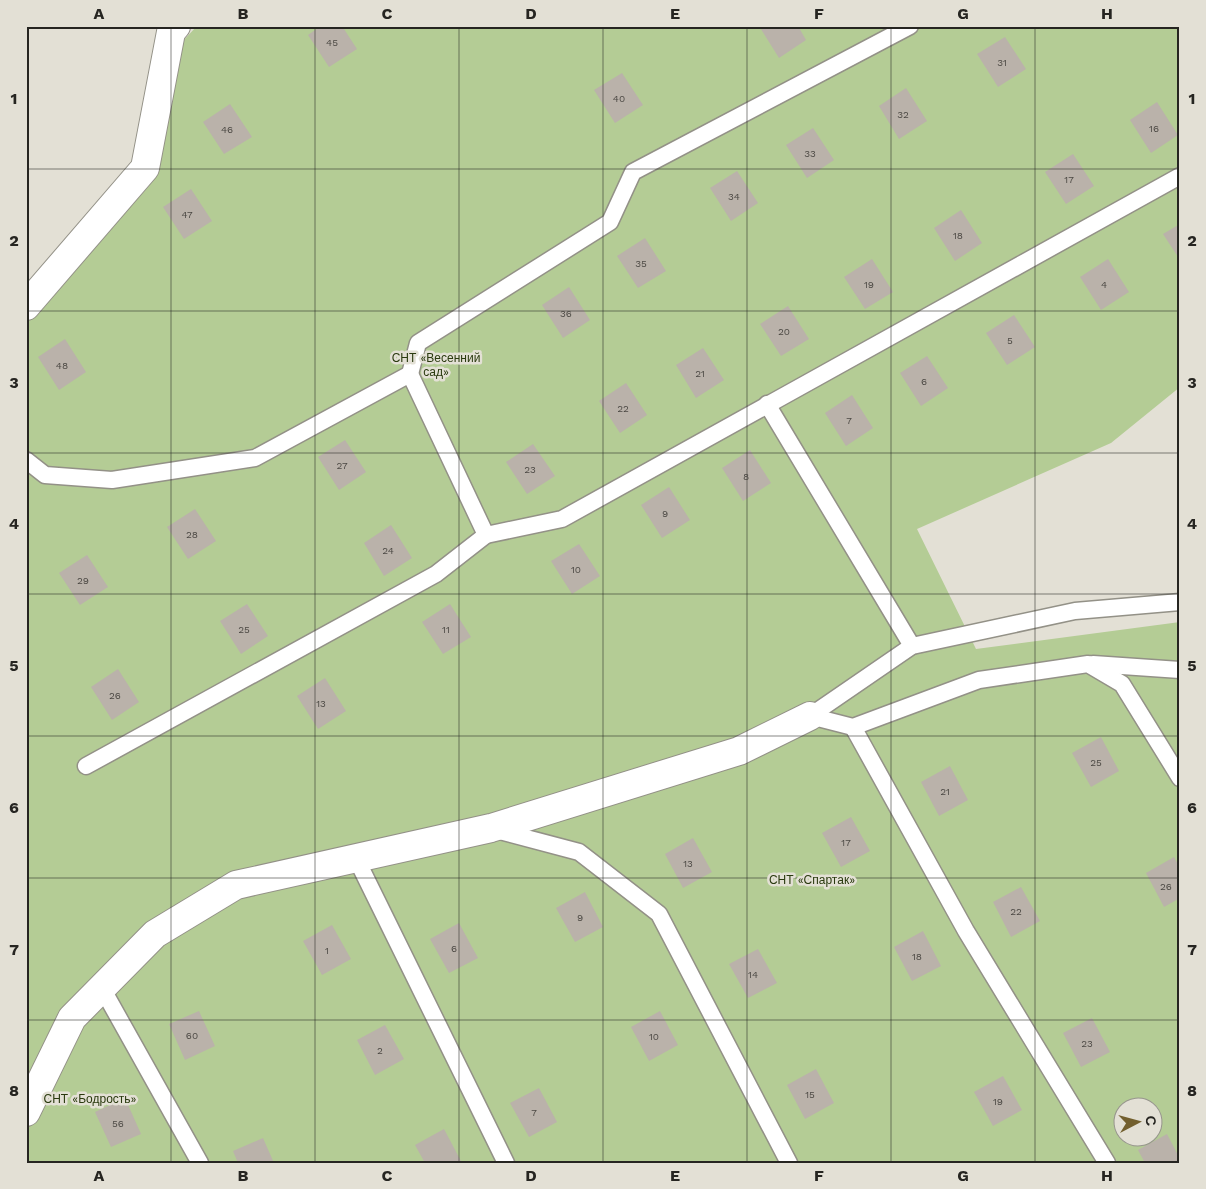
<svg xmlns="http://www.w3.org/2000/svg" width="1206" height="1189" font-family="'Work Sans',sans-serif">
	<style>
		.green { fill: #b4cc95; fill-rule: evenodd }
		.building { fill: #bab2aa }
		.lines { fill: none; stroke-linecap: round; stroke-linejoin: round }
		.service-casing { stroke: #939187; stroke-width: 19 }
		.minor-casing { stroke: #939187; stroke-width: 30 }
		.service { stroke: #fff; stroke-width: 16 }
		.minor { stroke: #fff; stroke-width: 28 }
		.grid { fill: none; stroke: #262521; stroke-width: 1; stroke-opacity: 0.55 }
		.labels { text-anchor: middle; dominant-baseline: central; stroke-width: 5; stroke-linejoin: round; paint-order: stroke }
		.number-label { font-size: 10px; fill: #4b4843 }
		.park-label { font-size: 12px; fill: #2a3a0f; stroke: #e3e0d5 }
		.neatline { fill: none; stroke: #262521; stroke-width: 2 }
		.grid-label { font-size: 16px; text-anchor: middle; font-weight: bold; fill: #262521 }
	</style>
	<rect width="100%" height="100%" fill="#e3e0d5"/>
	<!-- green -->
	<path class="green" d="M197,26H1180V387L1111,443L917,529L976,649L1180,622V1163H26V322L149,186L180,44ZM1124,1106H1154V1136H1124Z"/>
	<!-- building -->
	<g class="building">
		<polygon points="321,26 342,26 357,49 329,67 308,35"/>
		<polygon points="759,26 798,26 806,40 779,58"/>
		<polygon points="1005,37 1026,69 998,87 977,54"/>
		<polygon points="622,73 643,105 615,123 594,90"/>
		<polygon points="906,88 927,121 899,139 879,106"/>
		<polygon points="1157,102 1178,135 1151,153 1130,120"/>
		<polygon points="230,104 252,137 224,154 203,122"/>
		<polygon points="813,128 834,160 807,178 786,145"/>
		<polygon points="1073,154 1094,186 1066,204 1045,172"/>
		<polygon points="737,171 758,203 731,221 710,188"/>
		<polygon points="191,189 212,221 184,239 163,207"/>
		<polygon points="961,210 982,243 955,261 934,228"/>
		<polygon points="1180,224 1180,260 1163,234"/>
		<polygon points="645,238 666,271 638,288 617,256"/>
		<polygon points="872,259 893,292 865,309 844,277"/>
		<polygon points="1108,259 1129,292 1101,310 1080,277"/>
		<polygon points="569,287 590,320 563,338 542,305"/>
		<polygon points="788,306 809,339 781,356 760,324"/>
		<polygon points="1014,315 1035,347 1007,365 986,333"/>
		<polygon points="65,339 86,372 59,390 38,357"/>
		<polygon points="703,348 724,380 696,398 676,365"/>
		<polygon points="927,356 948,388 921,406 900,373"/>
		<polygon points="626,383 647,415 620,433 599,401"/>
		<polygon points="852,395 873,428 846,446 825,413"/>
		<polygon points="345,440 366,472 339,490 318,457"/>
		<polygon points="533,444 555,476 527,494 506,462"/>
		<polygon points="750,450 771,483 743,501 722,468"/>
		<polygon points="669,487 690,520 662,538 641,505"/>
		<polygon points="195,509 216,541 188,559 167,527"/>
		<polygon points="391,525 412,558 384,576 364,543"/>
		<polygon points="579,544 600,576 572,594 551,561"/>
		<polygon points="87,555 108,587 80,605 59,573"/>
		<polygon points="247,604 268,636 241,654 220,621"/>
		<polygon points="450,604 471,637 443,654 422,622"/>
		<polygon points="118,669 139,702 112,720 91,687"/>
		<polygon points="325,678 346,711 318,729 297,696"/>
		<polygon points="1101,737 1119,771 1091,787 1072,753"/>
		<polygon points="950,766 968,800 939,816 921,782"/>
		<polygon points="851,817 870,851 841,867 822,833"/>
		<polygon points="693,838 712,872 683,888 665,854"/>
		<polygon points="1174,857 1180,868 1180,898 1164,907 1146,873"/>
		<polygon points="1021,887 1040,921 1011,937 993,902"/>
		<polygon points="585,892 603,927 575,942 556,908"/>
		<polygon points="459,923 478,958 449,973 430,939"/>
		<polygon points="332,925 351,959 322,975 303,941"/>
		<polygon points="923,931 941,966 912,981 894,947"/>
		<polygon points="758,949 777,983 748,998 729,964"/>
		<polygon points="199,1011 215,1046 185,1060 169,1024"/>
		<polygon points="660,1011 678,1045 649,1061 631,1027"/>
		<polygon points="1092,1018 1110,1052 1081,1067 1063,1033"/>
		<polygon points="385,1025 404,1059 375,1075 357,1040"/>
		<polygon points="816,1069 834,1103 805,1119 787,1085"/>
		<polygon points="1003,1076 1022,1110 993,1126 974,1092"/>
		<polygon points="539,1088 557,1122 529,1137 510,1103"/>
		<polygon points="125,1098 141,1134 111,1147 95,1112"/>
		<polygon points="444,1129 462,1163 425,1163 415,1145"/>
		<polygon points="1167,1134 1180,1159 1180,1163 1145,1163 1138,1150"/>
		<polygon points="263,1138 274,1163 238,1163 233,1151"/>
	</g>
	<g class="lines">
		<!-- service casing -->
		<g class="service-casing">
			<g id="service">
				<polyline points="410,374 418,343 610,222 633,172 910,26"/>
				<polyline points="767,404 912,646"/>
				<polyline points="26,460 45,475 112,480 255,458 410,374 486,535 562,519 1180,176"/>
				<polyline points="1093,664 1180,670"/>
				<polyline points="810,716 853,727 979,680 1088,664 1122,684 1180,778"/>
				<polyline points="810,716 912,646 1075,611 1180,602"/>
				<polyline points="853,727 966,931 1107,1163"/>
				<polyline points="86,766 436,574 486,535"/>
				<polyline points="496,830 579,852 659,914 789,1163"/>
				<polyline points="356,858 506,1163"/>
				<polyline points="102,988 200,1163"/>
			</g>
		</g>
		<!-- minor casing -->
		<g class="minor-casing">
			<g id="minor">
				<polyline points="26,306 145,168 171,32 176,26"/>
				<polyline points="26,1112 72,1018 155,934 236,885 491,828 739,751 810,716"/>
			</g>
		</g>
		<!-- service -->
		<use href="#service" class="service"/>
		<!-- minor -->
		<use href="#minor" class="minor"/>
	</g>
	<!-- grid -->
	<path class="grid" d="M171,26V1163M315,26V1163M459,26V1163M603,26V1163M747,26V1163M891,26V1163M1035,26V1163M26,169H1180M26,311H1180M26,453H1180M26,594H1180M26,736H1180M26,878H1180M26,1020H1180"/>
	<g class="labels">
		<!-- number labels -->
		<g class="number-label">
			<text x="332" y="42">45</text>
			<text x="1002" y="62">31</text>
			<text x="619" y="98">40</text>
			<text x="903" y="114">32</text>
			<text x="1154" y="128">16</text>
			<text x="227" y="129">46</text>
			<text x="810" y="153">33</text>
			<text x="1069" y="179">17</text>
			<text x="734" y="196">34</text>
			<text x="187" y="214">47</text>
			<text x="958" y="235">18</text>
			<text x="641" y="263">35</text>
			<text x="869" y="284">19</text>
			<text x="1104" y="284">4</text>
			<text x="566" y="313">36</text>
			<text x="784" y="331">20</text>
			<text x="1010" y="340">5</text>
			<text x="62" y="365">48</text>
			<text x="700" y="373">21</text>
			<text x="924" y="381">6</text>
			<text x="623" y="408">22</text>
			<text x="849" y="420">7</text>
			<text x="342" y="465">27</text>
			<text x="530" y="469">23</text>
			<text x="746" y="476">8</text>
			<text x="665" y="513">9</text>
			<text x="192" y="534">28</text>
			<text x="388" y="550">24</text>
			<text x="576" y="569">10</text>
			<text x="83" y="580">29</text>
			<text x="244" y="629">25</text>
			<text x="446" y="629">11</text>
			<text x="115" y="695">26</text>
			<text x="321" y="703">13</text>
			<text x="1096" y="762">25</text>
			<text x="945" y="791">21</text>
			<text x="846" y="842">17</text>
			<text x="688" y="863">13</text>
			<text x="1166" y="886">26</text>
			<text x="1016" y="911">22</text>
			<text x="580" y="917">9</text>
			<text x="454" y="948">6</text>
			<text x="327" y="950">1</text>
			<text x="917" y="956">18</text>
			<text x="753" y="974">14</text>
			<text x="192" y="1035">60</text>
			<text x="654" y="1036">10</text>
			<text x="1087" y="1043">23</text>
			<text x="380" y="1050">2</text>
			<text x="810" y="1094">15</text>
			<text x="998" y="1101">19</text>
			<text x="534" y="1112">7</text>
			<text x="118" y="1123">56</text>
		</g>
		<!-- park labels -->
		<g class="park-label">
			<text x="436" y="358">СНТ «Весенний<tspan x="436" dy="14">сад»</tspan></text>
			<text x="812" y="880">СНТ «Спартак»</text>
			<text x="90" y="1099">СНТ «Бодрость»</text>
		</g>
	</g>
	<!-- border -->
	<rect width="1206" height="1189" fill="none" stroke="#e3e0d5" stroke-width="55"/>
	<!-- north arrow -->
	<g transform="translate(1138 1122) rotate(84)"><circle r="24" fill="#e3e0d5" stroke="#97958d"/>
	<path d="M0-4L9 19L0 12L-9 19Z" fill="#725f2e"/>
	<text y="-8" font-size="14" font-weight="bold" text-anchor="middle" fill="#262521">С</text>
	</g>
	<rect x="28" y="28" width="1150" height="1134" class="neatline"/>
	<g class="grid-label">
		<text x="99" y="19">A</text>
		<text x="243" y="19">B</text>
		<text x="387" y="19">C</text>
		<text x="531" y="19">D</text>
		<text x="675" y="19">E</text>
		<text x="819" y="19">F</text>
		<text x="963" y="19">G</text>
		<text x="1107" y="19">H</text>
		<text x="14" y="104">1</text>
		<text x="1192" y="104">1</text>
		<text x="14" y="246">2</text>
		<text x="1192" y="246">2</text>
		<text x="14" y="388">3</text>
		<text x="1192" y="388">3</text>
		<text x="14" y="529">4</text>
		<text x="1192" y="529">4</text>
		<text x="14" y="671">5</text>
		<text x="1192" y="671">5</text>
		<text x="14" y="813">6</text>
		<text x="1192" y="813">6</text>
		<text x="14" y="955">7</text>
		<text x="1192" y="955">7</text>
		<text x="14" y="1096">8</text>
		<text x="1192" y="1096">8</text>
		<text x="99" y="1181">A</text>
		<text x="243" y="1181">B</text>
		<text x="387" y="1181">C</text>
		<text x="531" y="1181">D</text>
		<text x="675" y="1181">E</text>
		<text x="819" y="1181">F</text>
		<text x="963" y="1181">G</text>
		<text x="1107" y="1181">H</text>
	</g>
</svg>
